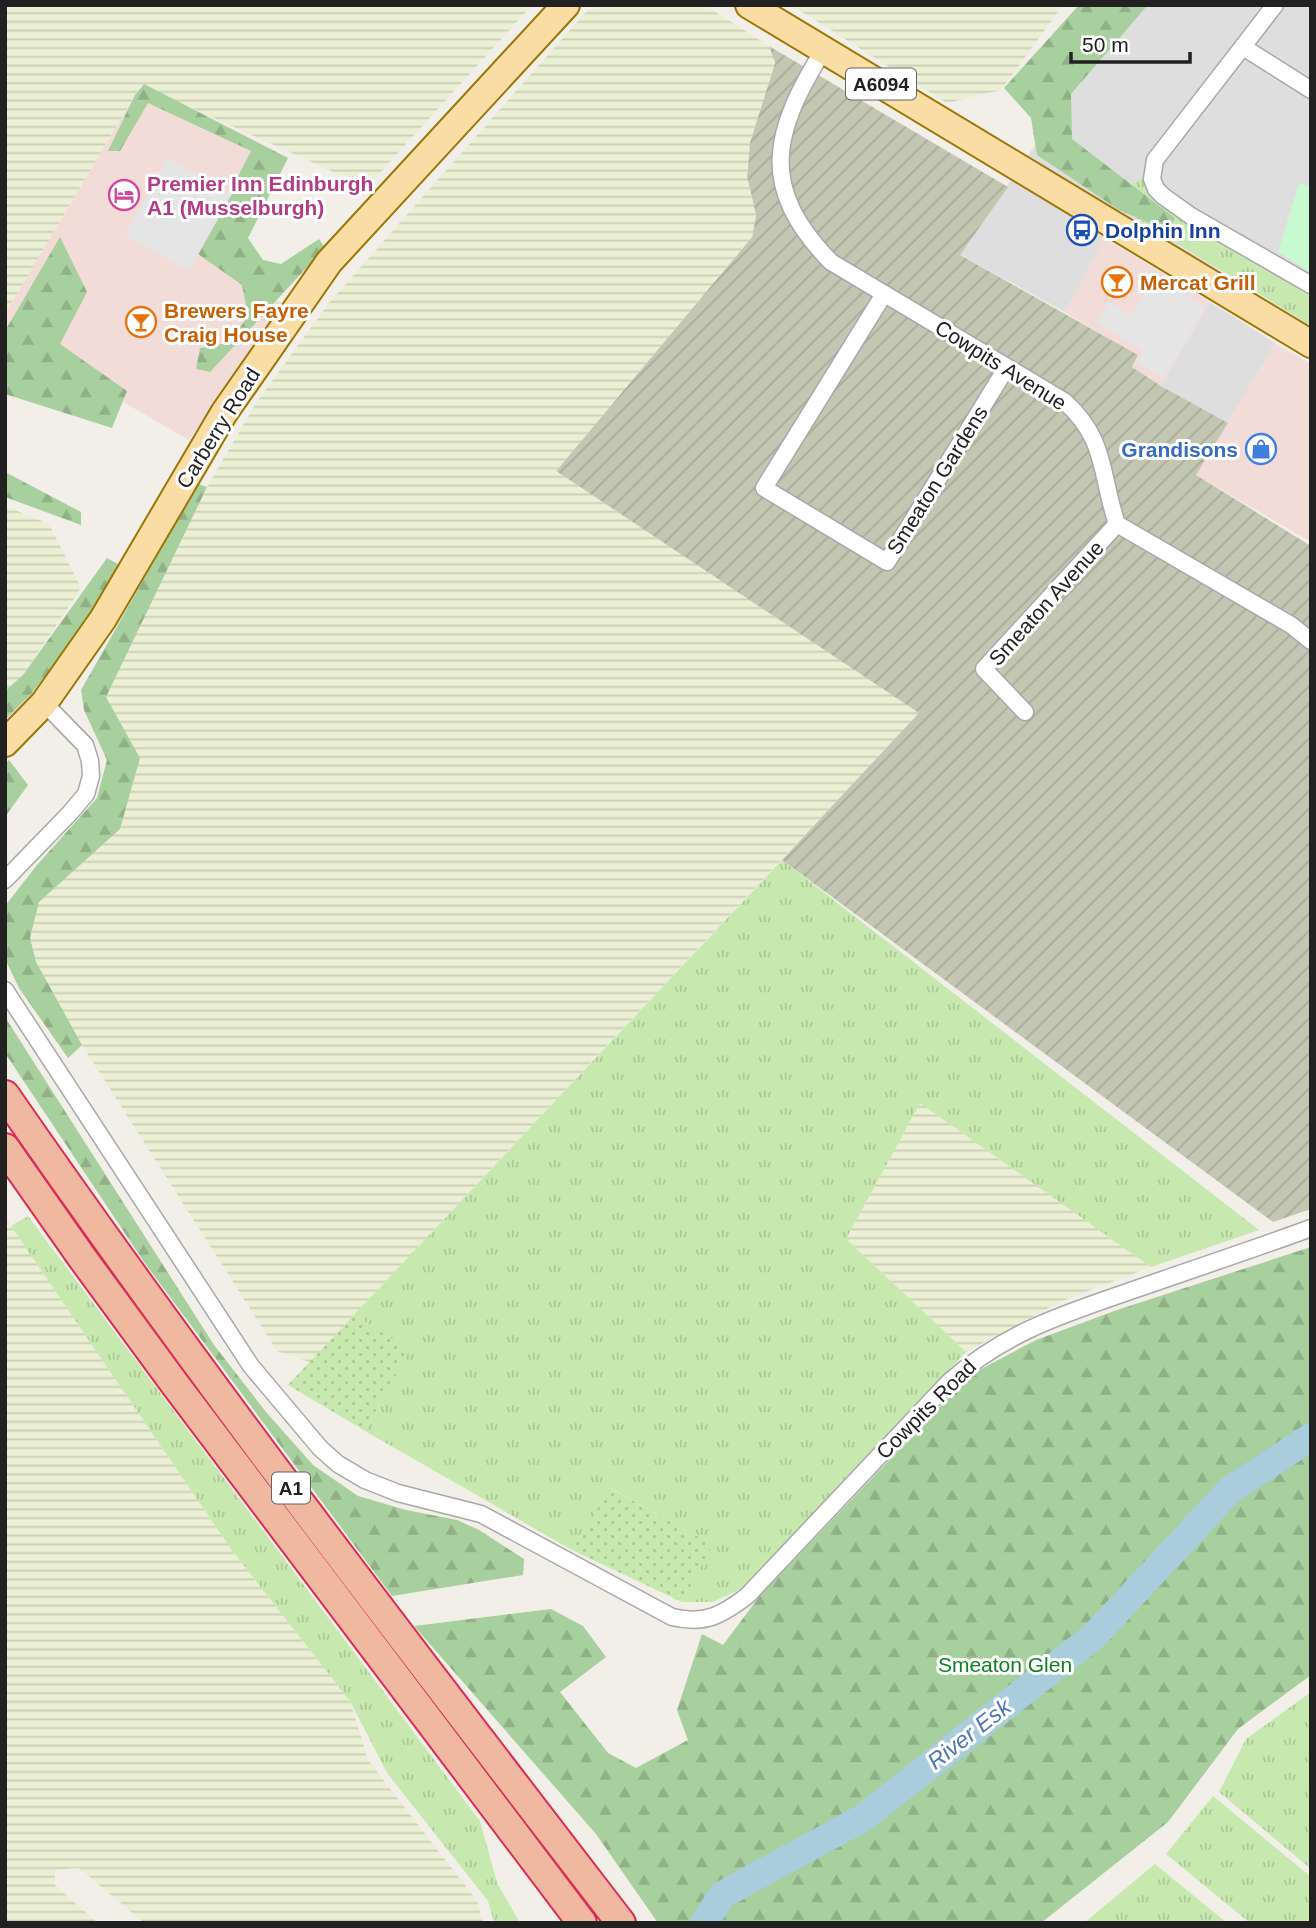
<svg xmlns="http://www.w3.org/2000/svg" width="1316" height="1928" font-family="Arial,sans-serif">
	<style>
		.residential { fill: #dfdede }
		.commercial { fill: #f1dcd8 }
		.construction { fill: url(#construction-furrows) }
		.farmland { fill: url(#farmland-rules) }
		.grass { fill: url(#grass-tufts) }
		.forest { fill: url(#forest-firs) }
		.park { fill: #c8f9d0 }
		.garden { fill: url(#garden-dots) }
		.parking { fill: #e5e5e5 }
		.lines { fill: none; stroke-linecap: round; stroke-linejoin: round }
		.river { stroke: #aacddd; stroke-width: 28 }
		.minor-casing { stroke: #a8a8a8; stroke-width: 19 }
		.primary-casing { stroke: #9b7604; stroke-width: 30 }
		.trunk-casing { stroke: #d82d58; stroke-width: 32 }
		.minor { stroke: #fff; stroke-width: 16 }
		.primary { stroke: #fadda5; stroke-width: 26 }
		.trunk { stroke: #f0b8a0; stroke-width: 28 }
		.labels { text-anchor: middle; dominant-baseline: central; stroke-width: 6; stroke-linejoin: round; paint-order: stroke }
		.shield { fill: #fff; stroke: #646464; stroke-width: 2 }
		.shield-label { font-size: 19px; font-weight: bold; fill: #212121 }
		.hotel-label { font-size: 21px; font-weight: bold; fill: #b23c85; stroke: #fff; text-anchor: start }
		.transit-label { font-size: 21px; font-weight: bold; fill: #164399; stroke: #fff; text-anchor: start }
		.food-label { font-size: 21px; font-weight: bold; fill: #c56008; stroke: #fff; text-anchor: start }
		.street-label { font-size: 21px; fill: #212121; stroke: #fff }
		.shop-label { font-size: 21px; font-weight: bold; fill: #366cbe; stroke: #fff; text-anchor: end }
		.park-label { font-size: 21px; fill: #0f8022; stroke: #fff }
		.water-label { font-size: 23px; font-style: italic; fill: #4e76b0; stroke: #fff }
	</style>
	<defs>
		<pattern id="construction-furrows" width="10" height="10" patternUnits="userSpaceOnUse" patternTransform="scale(1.75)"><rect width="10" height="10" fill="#c4c6b4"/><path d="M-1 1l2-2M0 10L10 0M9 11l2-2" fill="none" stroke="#a8aa9a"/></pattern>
		<pattern id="farmland-rules" width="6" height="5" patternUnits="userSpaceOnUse" patternTransform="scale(1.75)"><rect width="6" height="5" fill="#ebefd4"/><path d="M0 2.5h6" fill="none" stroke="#c9cdb6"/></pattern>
		<pattern id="grass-tufts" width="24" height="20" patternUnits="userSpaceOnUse" patternTransform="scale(1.75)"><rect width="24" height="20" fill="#c7e9b0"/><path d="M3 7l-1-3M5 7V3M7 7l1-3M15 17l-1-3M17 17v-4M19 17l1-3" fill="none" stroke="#abc897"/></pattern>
		<pattern id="forest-firs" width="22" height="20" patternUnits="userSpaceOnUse" patternTransform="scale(1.75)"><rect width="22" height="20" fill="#a8cf9e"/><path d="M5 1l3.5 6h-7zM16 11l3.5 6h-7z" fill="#90b188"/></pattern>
		<pattern id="garden-dots" width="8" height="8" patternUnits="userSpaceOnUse" patternTransform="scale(1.75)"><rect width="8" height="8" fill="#c7e9b0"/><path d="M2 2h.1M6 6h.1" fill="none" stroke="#abc897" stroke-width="1.8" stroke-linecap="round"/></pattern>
	</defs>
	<rect width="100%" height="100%" fill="#f1efe8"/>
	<!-- residential -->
	<g class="residential">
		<polygon points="1148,5 1311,5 1311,325 1120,211 1065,312 959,254 1071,94"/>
		<polygon points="1210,302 1275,343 1228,423 1161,386"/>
	</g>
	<!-- commercial -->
	<g class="commercial">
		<polygon points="135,95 251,151 199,254 242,285 282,303 189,440 123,402 5,341 5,314"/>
		<polygon points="1104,238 1210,302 1161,386 1132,367 1138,356 1065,312"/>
		<polygon points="1275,343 1311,364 1311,542 1196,475"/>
	</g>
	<!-- construction -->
	<polygon class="construction" points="769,46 1008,187 960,255 1138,355 1132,367 1161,386 1228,423 1196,475 1311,546 1311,1209 1273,1222 782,860 918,713 556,471 752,237 756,215 747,177 750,142 775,63"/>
	<!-- farmland -->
	<g class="farmland">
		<polygon points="5,5 532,5 367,187 141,85 5,314"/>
		<polygon points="604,5 705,5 769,46 775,63 750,142 747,177 756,215 752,237 556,471 919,713 310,1362 277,1351 82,1045 36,962 30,938 39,902 120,828 140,758 105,697 207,487 256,403 329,303 585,13"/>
		<polygon points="791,5 1063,5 1001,90 947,103"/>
		<polygon points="5,506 49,524 81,588 23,675 5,691"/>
		<polygon points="920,1103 1151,1267 1062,1301 966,1352 846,1239"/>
		<polygon points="5,1217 231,1549 350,1701 368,1760 477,1901 483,1923 144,1923 79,1868 55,1870 55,1885 98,1923 5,1923"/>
	</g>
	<!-- grass -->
	<g class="grass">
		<polygon points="1142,177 1152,199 1311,296 1311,326 1111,202"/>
		<polygon points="782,860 1259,1230 1151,1267 920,1103 846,1239 966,1352 743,1588 713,1602 682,1602 712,1545 611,1488 572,1550 365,1431 409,1350 354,1315"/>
		<polygon points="28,1216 480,1821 497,1883 520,1923 494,1923 488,1901 387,1773 350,1701 231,1549 11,1226"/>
		<polygon points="1311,1692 1311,1869 1219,1792 1246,1739"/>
		<polygon points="1213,1796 1311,1877 1311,1923 1250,1923 1166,1854"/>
		<polygon points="1155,1864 1227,1923 1084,1923"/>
	</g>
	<!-- forest -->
	<g class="forest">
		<polygon points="1079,5 1148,5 1071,94 1072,139 1175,218 1169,231 1119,210 1037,155 1031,118 1004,88"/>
		<polygon points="144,84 288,158 248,238 263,260 281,264 319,239 325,248 210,372 196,369 200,348 229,343 248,316 242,285 198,254 251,151 148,103 120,151 108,151 135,95"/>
		<polygon points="60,237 87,292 60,344 127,391 112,428 5,394 5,331"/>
		<polygon points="5,472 81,512 81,525 5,497"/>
		<polygon points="198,484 207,487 106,697 140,758 120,829 39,902 30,938 36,962 82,1045 68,1058 19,988 5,959 5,906 37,865 97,798 107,760 84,710 81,690"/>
		<polygon points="107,558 118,564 102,601 32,693 5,720 5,691 23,675"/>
		<polygon points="9,760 28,785 5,817 5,764"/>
		<polygon points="5,1017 214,1345 266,1412 313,1465 358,1496 406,1510 457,1520 479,1530 524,1559 523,1575 392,1596 144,1262 5,1053"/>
		<polygon points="1311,1247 1311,1675 1238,1729 1168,1822 1041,1923 658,1923 596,1834 414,1626 551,1609 583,1626 606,1657 560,1692 608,1753 636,1768 688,1740 677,1710 702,1634 723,1645 759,1597 970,1375 1036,1340 1117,1310"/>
	</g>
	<!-- park -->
	<polygon class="park" points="1311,178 1311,272 1278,252 1299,183 1308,186"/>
	<!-- garden -->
	<g class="garden">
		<polygon points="354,1315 410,1350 365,1431 288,1385"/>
		<polygon points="610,1488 713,1545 682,1602 572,1550"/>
	</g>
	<!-- parking -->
	<g class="parking">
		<polygon points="167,158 232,194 189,271 125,235"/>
		<polygon points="1155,276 1206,307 1163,378 1136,362 1143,351 1097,323 1109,302 1131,315"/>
	</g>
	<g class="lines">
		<!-- river -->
		<polyline class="river" points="704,1923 722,1895 863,1818 1094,1636 1230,1490 1311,1437"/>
		<!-- minor casing -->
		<g class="minor-casing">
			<g id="minor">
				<polyline points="1275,5 1155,160 1152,179 1156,189 1163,196 1191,216 1311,285"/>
				<polyline points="1243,47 1311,90"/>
				<path d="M824,49C773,132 757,186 831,262L1064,401C1107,439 1100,474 1117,524L1291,625L1311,641"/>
				<polyline points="884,294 764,488 887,562 1007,367"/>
				<polyline points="1025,712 984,669 1117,524"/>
				<polyline points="5,880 70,813 86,794 91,776 90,761 85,745 44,703"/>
				<path d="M5,990L251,1366L320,1448L338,1464L365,1480L398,1493L481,1514L672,1617C705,1625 722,1615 747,1596L949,1382C1008,1330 1067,1313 1139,1288C1196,1268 1254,1249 1311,1228"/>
			</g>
		</g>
		<!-- primary casing -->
		<g class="primary-casing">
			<g id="primary">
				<polyline points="749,5 1311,344"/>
				<polyline points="5,743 44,703 103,619 224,413 329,262 566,5"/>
			</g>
		</g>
		<!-- trunk casing -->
		<g class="trunk-casing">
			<g id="trunk">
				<path d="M5,1095C201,1378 411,1650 621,1923"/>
				<polyline points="5,1148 83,1259 174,1383 582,1923"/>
			</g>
		</g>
		<!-- minor -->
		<use href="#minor" class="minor"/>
		<!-- primary -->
		<use href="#primary" class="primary"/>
		<!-- trunk -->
		<use href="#trunk" class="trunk"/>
	</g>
	<!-- icons -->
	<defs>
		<g id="hotel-ring" transform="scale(1.575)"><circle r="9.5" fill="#fff" stroke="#d1479c" stroke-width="1.5"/><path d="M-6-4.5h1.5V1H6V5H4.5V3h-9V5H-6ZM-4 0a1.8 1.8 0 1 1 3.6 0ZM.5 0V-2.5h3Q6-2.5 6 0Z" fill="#d1479c"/></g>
		<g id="bus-ring" transform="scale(1.575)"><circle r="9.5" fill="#fff" stroke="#1a4fb4" stroke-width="1.5"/><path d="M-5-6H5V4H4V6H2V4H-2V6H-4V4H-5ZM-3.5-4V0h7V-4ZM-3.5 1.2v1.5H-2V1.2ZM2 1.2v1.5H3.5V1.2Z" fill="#1a4fb4"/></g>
		<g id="bar-ring" transform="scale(1.575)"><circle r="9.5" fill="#fff" stroke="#e8710a" stroke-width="1.5"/><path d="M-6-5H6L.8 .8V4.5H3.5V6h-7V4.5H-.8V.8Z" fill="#e8710a"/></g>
		<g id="shop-ring" transform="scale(1.575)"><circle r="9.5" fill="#fff" stroke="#3f7fe0" stroke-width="1.5"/><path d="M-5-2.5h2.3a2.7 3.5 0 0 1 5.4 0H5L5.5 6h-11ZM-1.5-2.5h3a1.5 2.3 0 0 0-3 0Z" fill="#3f7fe0"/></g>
	</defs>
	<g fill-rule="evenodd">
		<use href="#hotel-ring" x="124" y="195"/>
		<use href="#bus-ring" x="1082" y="230"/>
		<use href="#bar-ring" x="1117" y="282"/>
		<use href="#bar-ring" x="141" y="322"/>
		<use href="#shop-ring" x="1261" y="449"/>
	</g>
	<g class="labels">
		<!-- shield labels -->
		<g class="shield">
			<rect x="846" y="68.5" width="70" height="31" rx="5"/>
			<rect x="272" y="1472.5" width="38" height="31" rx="5"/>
		</g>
		<g class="shield-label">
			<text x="881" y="84">A6094</text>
			<text x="291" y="1488">A1</text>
		</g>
		<!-- hotel labels -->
		<g class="hotel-label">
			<text x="147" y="183">Premier Inn Edinburgh<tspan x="147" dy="24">A1 (Musselburgh)</tspan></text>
		</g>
		<!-- transit labels -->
		<g class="transit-label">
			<text x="1105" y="230">Dolphin Inn</text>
		</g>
		<!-- food labels -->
		<g class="food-label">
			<text x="1140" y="282">Mercat Grill</text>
			<text x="164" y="310">Brewers Fayre<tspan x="164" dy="24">Craig House</tspan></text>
		</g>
		<!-- street labels -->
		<g class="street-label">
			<text transform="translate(1001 365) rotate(32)">Cowpits Avenue</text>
			<text transform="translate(218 428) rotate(-58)">Carberry Road</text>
			<text transform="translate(937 480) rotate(-58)">Smeaton Gardens</text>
			<text transform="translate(1046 603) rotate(-48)">Smeaton Avenue</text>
			<text transform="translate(926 1409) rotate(-45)">Cowpits Road</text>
		</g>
		<!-- shop labels -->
		<g class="shop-label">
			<text x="1238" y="449">Grandisons</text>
		</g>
		<!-- park labels -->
		<g class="park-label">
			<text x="1005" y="1664">Smeaton Glen</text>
		</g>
		<!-- water labels -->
		<g class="water-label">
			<text transform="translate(969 1734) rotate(-38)">River Esk</text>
		</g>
	</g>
	<!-- border -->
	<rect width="1316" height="1928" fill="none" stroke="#212121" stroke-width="14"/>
	<!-- scale -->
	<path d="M1071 52v10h119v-10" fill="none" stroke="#212121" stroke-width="3.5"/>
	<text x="1082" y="52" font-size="21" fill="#212121" stroke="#ffffff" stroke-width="5" paint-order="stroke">50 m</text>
</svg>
